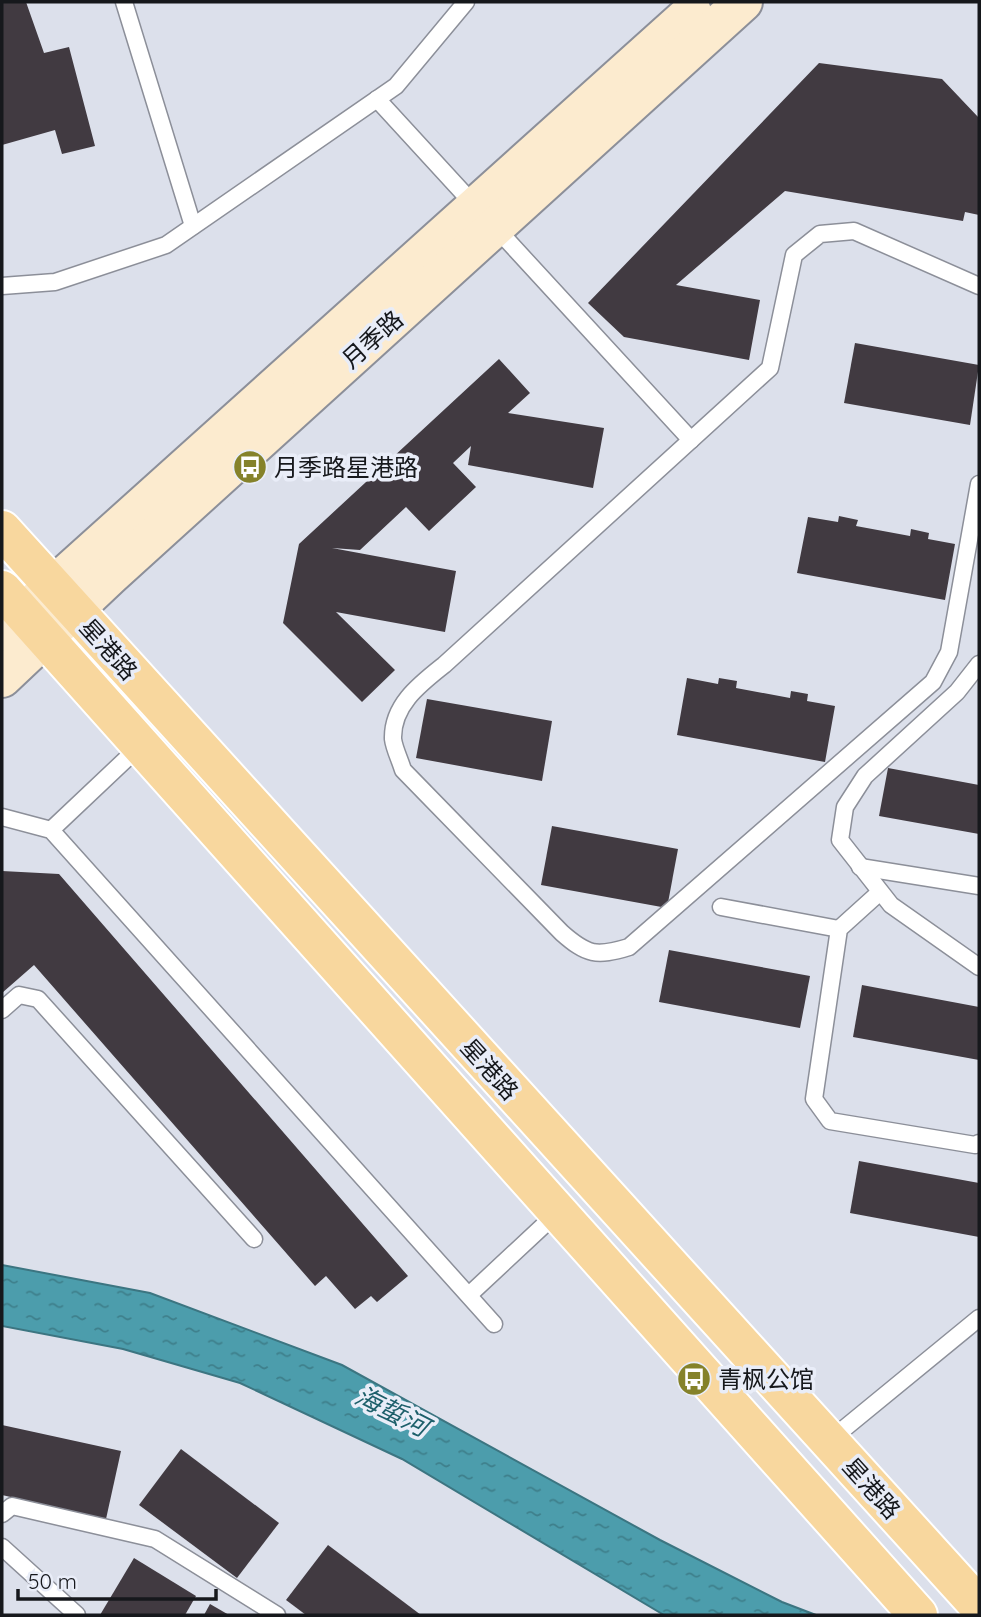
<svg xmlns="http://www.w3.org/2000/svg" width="981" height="1617" font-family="Quicksand,'Noto Sans SC',sans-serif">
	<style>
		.water { fill: url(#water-ripples); stroke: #3c7581; stroke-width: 2 }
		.building { fill: #413a41 }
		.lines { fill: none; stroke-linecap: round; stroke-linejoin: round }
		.lane-casing { stroke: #8c8f99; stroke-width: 19 }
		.secondary-casing { stroke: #8c8f99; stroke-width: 42 }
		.primary-casing { stroke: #fff; stroke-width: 42 }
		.lane { stroke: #fff; stroke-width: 16 }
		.secondary { stroke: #fcebcf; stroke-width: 38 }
		.primary { stroke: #f8d79e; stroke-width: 38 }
		.labels { text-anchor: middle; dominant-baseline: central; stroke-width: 7; stroke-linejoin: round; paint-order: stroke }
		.street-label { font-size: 24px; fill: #16181c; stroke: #e9edf8 }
		.poi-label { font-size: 24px; fill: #16181c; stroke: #e9edf8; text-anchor: start }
		.water-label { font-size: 26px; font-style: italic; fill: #1e606b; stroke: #e9edf8 }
	</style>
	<defs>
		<pattern id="water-ripples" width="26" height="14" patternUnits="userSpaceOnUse" patternTransform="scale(1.75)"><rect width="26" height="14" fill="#4c9dac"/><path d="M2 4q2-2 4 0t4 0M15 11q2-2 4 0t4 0" fill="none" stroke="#3e7f8b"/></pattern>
	</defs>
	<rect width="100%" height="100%" fill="#dce0eb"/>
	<!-- water -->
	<polygon class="water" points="2,1265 150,1293 342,1365 660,1540 782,1602 816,1615 664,1615 402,1459 240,1383 123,1349 2,1326"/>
	<!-- building -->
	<g class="building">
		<polygon points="2,2 26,2 44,53 69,47 95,146 62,154 55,130 2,145"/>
		<polygon points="819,63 942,79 979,118 979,215 965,212 963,221 785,191 676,285 760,300 749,360 624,337 588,303"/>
		<polygon points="855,343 979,365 970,425 844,403"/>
		<polygon points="499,359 530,393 508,413 604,428 593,488 468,465 471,446 453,463 476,487 429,531 406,507 360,550 332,548 456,571 445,632 336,612 395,670 362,702 283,623 299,544"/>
		<polygon points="839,516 858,520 856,526 910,536 911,529 929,533 928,539 955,544 945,600 797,573 808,517 838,522"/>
		<polygon points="687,678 718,684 719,678 737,681 736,688 790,698 791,691 808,694 807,701 835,706 825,762 677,735"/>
		<polygon points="427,699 552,721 542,781 416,758"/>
		<polygon points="888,768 979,785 979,834 879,816"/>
		<polygon points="552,826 678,849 667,908 541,885"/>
		<polygon points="2,871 59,874 408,1276 377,1302 371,1296 355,1309 326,1276 315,1286 34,965 2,993"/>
		<polygon points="669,950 810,976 800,1028 659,1002"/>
		<polygon points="862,985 979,1007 979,1060 853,1037"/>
		<polygon points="859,1161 979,1183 979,1237 850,1213"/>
		<polygon points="2,1425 121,1451 106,1519 2,1495"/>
		<polygon points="181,1449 279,1523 237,1578 139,1505"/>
		<polygon points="328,1545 421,1615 306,1615 286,1600"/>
		<polygon points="134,1558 196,1596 185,1615 100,1615"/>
		<polygon points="210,1604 229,1615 204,1615"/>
	</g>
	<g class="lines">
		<!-- lane casing -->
		<g class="lane-casing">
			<g id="lane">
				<polyline points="124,2 193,226"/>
				<polyline points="377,99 477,208"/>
				<polyline points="495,227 691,440"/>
				<polyline points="2,286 55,282 166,245 396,86 466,2"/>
				<path d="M979,286L854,231L820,234L794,255L770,368L444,665C420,684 392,705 393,739C394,748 400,760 403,770L562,933C587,955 596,957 629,947L933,682L949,652L979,484"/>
				<polyline points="979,664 957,692 865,776 845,807 840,840 891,905 979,967"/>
				<polyline points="2,817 51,830 494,1324"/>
				<polyline points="51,830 141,745"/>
				<polyline points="860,867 979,886"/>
				<polyline points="880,892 839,929 814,1099 830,1121 975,1145 979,1143"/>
				<polyline points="721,907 839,929"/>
				<polyline points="2,1010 19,995 38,999 254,1239"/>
				<polyline points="469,1295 558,1212"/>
				<polyline points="829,1441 979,1318"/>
				<polyline points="2,1514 12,1506 155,1539 277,1615"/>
				<polyline points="2,1547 77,1615"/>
			</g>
		</g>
		<!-- secondary casing -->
		<g class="secondary-casing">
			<g id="secondary">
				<polyline points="2,632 692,12"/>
				<polyline points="2,678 110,576 743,2"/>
			</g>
		</g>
		<!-- primary casing -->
		<g class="primary-casing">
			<g id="primary">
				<polyline points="2,530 979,1606"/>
				<polyline points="2,590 918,1615"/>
			</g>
		</g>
		<!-- lane -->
		<use href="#lane" class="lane"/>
		<!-- secondary -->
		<use href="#secondary" class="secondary"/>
		<!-- primary -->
		<use href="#primary" class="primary"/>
	</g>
	<!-- icons -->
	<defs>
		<g id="bus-disc" transform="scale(1.75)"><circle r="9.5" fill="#85822a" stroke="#e9edf8"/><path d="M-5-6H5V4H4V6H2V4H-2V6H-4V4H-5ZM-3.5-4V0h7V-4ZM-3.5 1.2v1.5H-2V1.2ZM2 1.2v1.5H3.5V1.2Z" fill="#fff"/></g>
	</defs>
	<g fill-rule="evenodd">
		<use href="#bus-disc" x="250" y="467"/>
		<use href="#bus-disc" x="694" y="1379"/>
	</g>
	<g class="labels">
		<!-- street labels -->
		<g class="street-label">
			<text transform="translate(372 339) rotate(-42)">月季路</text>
			<text transform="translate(109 649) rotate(48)">星港路</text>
			<text transform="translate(490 1069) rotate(48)">星港路</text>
			<text transform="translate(872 1488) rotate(48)">星港路</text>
		</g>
		<!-- poi labels -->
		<g class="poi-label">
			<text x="274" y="467">月季路星港路</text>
			<text x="718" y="1379">青枫公馆</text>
		</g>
		<!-- water labels -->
		<g class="water-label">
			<text transform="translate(392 1411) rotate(27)">海蜇河</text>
		</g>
	</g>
	<!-- border -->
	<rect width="981" height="1617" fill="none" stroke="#16181c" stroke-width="7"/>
	<!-- scale -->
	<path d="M18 1589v10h198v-10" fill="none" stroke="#16181c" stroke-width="3.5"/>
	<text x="28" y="1589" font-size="21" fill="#16181c" stroke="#e9edf8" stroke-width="5" paint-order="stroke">50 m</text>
</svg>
